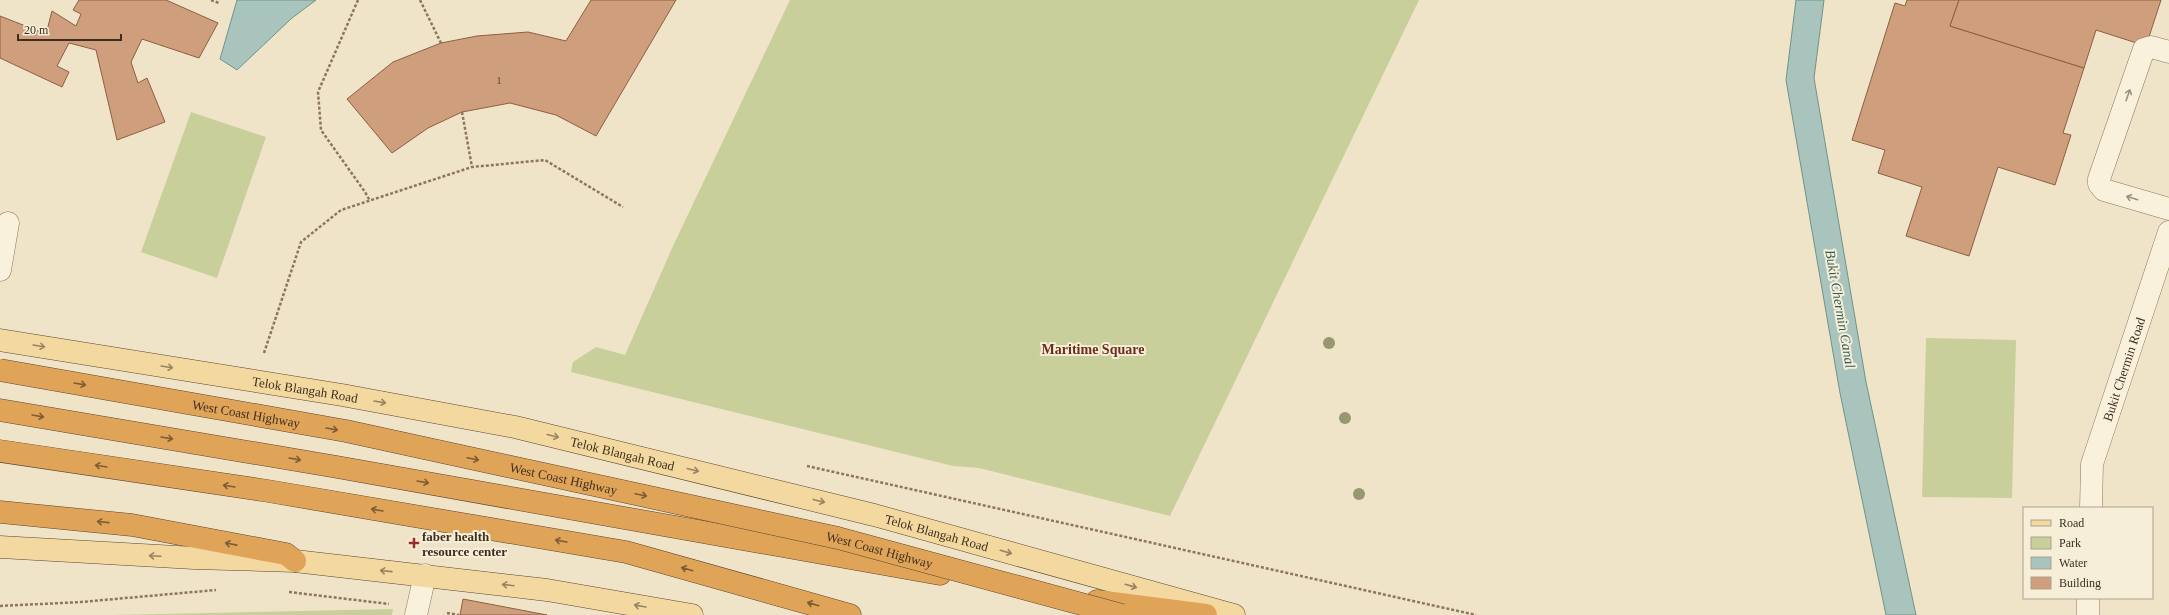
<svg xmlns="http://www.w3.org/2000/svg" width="2169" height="615" font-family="'Times New Roman',serif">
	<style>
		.green { fill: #c9cf9b }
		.water { fill: #a9c4bc; stroke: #6f938a }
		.building { fill: #cf9f7d; stroke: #8d5f41 }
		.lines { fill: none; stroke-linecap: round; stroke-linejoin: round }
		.minor-casing { stroke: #8d765c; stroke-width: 23 }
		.major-casing { stroke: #5b4430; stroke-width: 23 }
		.highway-casing { stroke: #5b4430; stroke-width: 23 }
		.path { stroke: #8d765c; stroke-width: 2.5; stroke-dasharray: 3 2; stroke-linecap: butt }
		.minor { stroke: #faf1dc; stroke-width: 22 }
		.major { stroke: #f3d9a0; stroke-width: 22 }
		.highway { stroke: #e0a458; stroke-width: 22 }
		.highway-bridge-casing { stroke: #5b4430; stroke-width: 23; stroke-linecap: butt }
		.highway-bridge { stroke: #e0a458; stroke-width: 22 }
		.tree { fill: #96986f }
		.oneway { stroke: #9c907e }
		.oneway2 { stroke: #988460 }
		.oneway3 { stroke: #7e5d36 }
		.poi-dot { fill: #9e2a2b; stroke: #f7eed8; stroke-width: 1.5 }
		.labels { text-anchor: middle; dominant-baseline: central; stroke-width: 4; stroke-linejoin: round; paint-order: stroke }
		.number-label { font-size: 11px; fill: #624a37 }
		.street-label { font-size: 13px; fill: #3d2e20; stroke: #f7eed8 }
		.poi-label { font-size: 13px; font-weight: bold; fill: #3d2e20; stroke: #f7eed8; text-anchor: start }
		.water-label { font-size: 14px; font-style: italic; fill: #2f5d5a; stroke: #f7eed8 }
		.neighbourhood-label { font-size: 14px; font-weight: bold; fill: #6b2e1e; stroke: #f7eed8 }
	</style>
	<rect width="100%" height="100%" fill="#f0e4c8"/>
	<!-- green -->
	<g class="green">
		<polygon points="790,0 1419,0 1170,516 979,468 953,466 571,372 573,362 596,347 625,355 673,246"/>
		<polygon points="191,112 266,137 217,278 141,252"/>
		<polygon points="1926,338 2016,340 2012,498 1922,497"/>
		<polygon points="393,609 392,615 111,615"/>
	</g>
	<!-- water -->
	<g class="water">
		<polygon points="237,0 316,0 292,18 237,70 220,59"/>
		<polygon points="1796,0 1824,0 1814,78 1866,382 1916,615 1886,615 1840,393 1786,80"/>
	</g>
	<!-- building -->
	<g class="building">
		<polygon points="79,0 166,0 218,23 199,58 142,39 131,62 138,83 147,78 165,122 117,140 96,50 69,43 57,66 69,72 62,87 0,58 0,16 46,34 52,11 76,26 81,14 73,10"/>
		<polygon points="591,0 676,0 596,136 556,115 510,103 462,112 428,128 392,153 347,99 393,62 441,43 477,36 528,32 566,41"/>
		<polygon points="1907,0 1959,0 1950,26 2084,68 2063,133 2071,135 2055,185 1998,167 1969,256 1906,236 1922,187 1878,173 1885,150 1852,140 1895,3 1905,6"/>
		<polygon points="1959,0 2161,0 2146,46 2096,30 2084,68 1950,26"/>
		<polygon points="463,599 547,615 460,615"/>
	</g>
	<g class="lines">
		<!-- minor casing -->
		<g class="minor-casing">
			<g id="minor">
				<polyline points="2169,52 2151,47 2144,49 2099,179 2099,184 2104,190 2169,209"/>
				<polyline points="0,270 8,223"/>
				<path id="s1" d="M2091,508L2092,464L2169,232"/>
				<polyline points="416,615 425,575"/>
				<polyline points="2088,615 2088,598"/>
			</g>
		</g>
		<!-- major casing -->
		<g class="major-casing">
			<g id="major">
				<path id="s2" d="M0,340L342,395L515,427L874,515L1234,615"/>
				<polyline points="0,547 194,558 295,561 547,590 692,615"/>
			</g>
		</g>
		<!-- highway casing -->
		<g class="highway-casing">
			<g id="highway">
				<polyline points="0,410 337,467 940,574"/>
				<polyline points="0,451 268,491 626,552 850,615"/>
				<polyline points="0,512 132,525 286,554 295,561"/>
				<polyline points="1097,601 1206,615"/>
			</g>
		</g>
		<!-- path -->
		<g class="path">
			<polyline points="211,0 219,3"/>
			<polyline points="358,0 318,92 321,130 365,192 370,201"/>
			<polyline points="420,0 441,43"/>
			<polyline points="462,112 472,167"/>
			<polyline points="264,353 301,242 341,210 472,167 545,160 623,207"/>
			<polyline points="807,466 1476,615"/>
			<polyline points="289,592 389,604"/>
			<polyline points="0,606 81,602 216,590"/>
			<polyline points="447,613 459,615"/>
		</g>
		<!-- minor -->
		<use href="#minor" class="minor"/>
		<!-- major -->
		<use href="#major" class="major"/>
		<!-- highway -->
		<use href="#highway" class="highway"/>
		<!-- highway-bridge casing -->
		<g class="highway-bridge-casing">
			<g id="highway-bridge">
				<path id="s3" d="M0,370L346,431L838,538L1122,615"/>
			</g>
		</g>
		<!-- highway-bridge -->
		<use href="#highway-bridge" class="highway-bridge"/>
	</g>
	<!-- trees -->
	<g class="tree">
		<circle cx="1329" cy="343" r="6"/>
		<circle cx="1345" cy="418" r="6"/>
		<circle cx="1359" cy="494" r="6"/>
	</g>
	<!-- one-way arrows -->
	<defs><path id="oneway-shaft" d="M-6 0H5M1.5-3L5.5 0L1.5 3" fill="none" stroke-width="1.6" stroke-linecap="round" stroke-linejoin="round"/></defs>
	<g class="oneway">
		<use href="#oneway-shaft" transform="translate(2128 95) rotate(-71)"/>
		<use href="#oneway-shaft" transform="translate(2132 198) rotate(-163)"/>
	</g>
	<g class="oneway2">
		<use href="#oneway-shaft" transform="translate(39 346) rotate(9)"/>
		<use href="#oneway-shaft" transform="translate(167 367) rotate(9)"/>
		<use href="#oneway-shaft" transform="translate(380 402) rotate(10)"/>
		<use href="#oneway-shaft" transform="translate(553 436) rotate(14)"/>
		<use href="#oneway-shaft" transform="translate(693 470) rotate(14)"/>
		<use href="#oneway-shaft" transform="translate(819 501) rotate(14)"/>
		<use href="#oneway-shaft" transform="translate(1006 552) rotate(16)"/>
		<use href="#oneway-shaft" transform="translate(155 556) rotate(-177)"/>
		<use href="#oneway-shaft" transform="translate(386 571) rotate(-174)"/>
		<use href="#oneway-shaft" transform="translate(508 585) rotate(-173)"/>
		<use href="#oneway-shaft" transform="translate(1131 586) rotate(16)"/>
		<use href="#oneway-shaft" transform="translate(640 606) rotate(-170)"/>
	</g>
	<g class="oneway3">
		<use href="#oneway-shaft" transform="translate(80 384) rotate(10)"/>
		<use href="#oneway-shaft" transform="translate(38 416) rotate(10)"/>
		<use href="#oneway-shaft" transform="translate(332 429) rotate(10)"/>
		<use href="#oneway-shaft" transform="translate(167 438) rotate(10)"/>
		<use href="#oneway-shaft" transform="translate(295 459) rotate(10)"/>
		<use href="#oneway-shaft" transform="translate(473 459) rotate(12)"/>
		<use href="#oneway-shaft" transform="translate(101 466) rotate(-171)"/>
		<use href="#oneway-shaft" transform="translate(423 482) rotate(10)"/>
		<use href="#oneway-shaft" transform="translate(229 486) rotate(-171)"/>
		<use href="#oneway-shaft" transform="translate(641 495) rotate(12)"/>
		<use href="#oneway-shaft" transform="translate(377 510) rotate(-170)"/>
		<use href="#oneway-shaft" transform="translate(103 522) rotate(-174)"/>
		<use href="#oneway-shaft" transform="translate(561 541) rotate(-170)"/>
		<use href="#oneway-shaft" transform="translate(231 544) rotate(-169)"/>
		<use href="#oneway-shaft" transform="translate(687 569) rotate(-164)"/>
		<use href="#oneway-shaft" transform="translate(813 604) rotate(-164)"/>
	</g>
	<!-- markers -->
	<path class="poi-dot" d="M412 537h4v4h4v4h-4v4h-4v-4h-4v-4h4z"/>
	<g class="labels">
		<!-- number labels -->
		<g class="number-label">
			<text x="499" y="80">1</text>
		</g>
		<!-- street labels -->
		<g class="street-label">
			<text stroke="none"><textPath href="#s1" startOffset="144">Bukit Chermin Road</textPath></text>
			<text stroke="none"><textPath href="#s2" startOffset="309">Telok Blangah Road</textPath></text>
			<text stroke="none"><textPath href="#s3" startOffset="250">West Coast Highway</textPath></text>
			<text stroke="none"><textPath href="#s2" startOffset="633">Telok Blangah Road</textPath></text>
			<text stroke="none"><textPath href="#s3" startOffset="574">West Coast Highway</textPath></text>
			<text stroke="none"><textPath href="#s2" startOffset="957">Telok Blangah Road</textPath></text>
			<text stroke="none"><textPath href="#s3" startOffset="898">West Coast Highway</textPath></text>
		</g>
		<!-- poi labels -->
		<g class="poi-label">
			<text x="422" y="536">faber health<tspan x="422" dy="15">resource center</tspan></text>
		</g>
		<!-- water labels -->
		<g class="water-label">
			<text transform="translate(1840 309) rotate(80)">Bukit Chermin Canal</text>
		</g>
		<!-- neighbourhood labels -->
		<g class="neighbourhood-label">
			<text x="1093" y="349">Maritime Square</text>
		</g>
	</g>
	<!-- legend -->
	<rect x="2023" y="507" width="130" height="92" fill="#f7eed8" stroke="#ada18e"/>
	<rect x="2031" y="520" width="20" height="6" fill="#f3d9a0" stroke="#ada18e"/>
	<text x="2059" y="527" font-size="12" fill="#3d2e20">Road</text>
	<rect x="2031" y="537" width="20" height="12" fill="#c9cf9b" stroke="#ada18e"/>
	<text x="2059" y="547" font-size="12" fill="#3d2e20">Park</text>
	<rect x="2031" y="557" width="20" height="12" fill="#a9c4bc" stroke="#ada18e"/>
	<text x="2059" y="567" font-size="12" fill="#3d2e20">Water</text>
	<rect x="2031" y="577" width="20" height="12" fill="#cf9f7d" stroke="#ada18e"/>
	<text x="2059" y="587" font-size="12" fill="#3d2e20">Building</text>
	<!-- scale -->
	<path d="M18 34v6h103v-6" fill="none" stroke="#3d2e20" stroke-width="2"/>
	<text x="24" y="34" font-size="12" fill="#3d2e20" stroke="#f7eed8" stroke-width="3" paint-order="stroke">20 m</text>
</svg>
